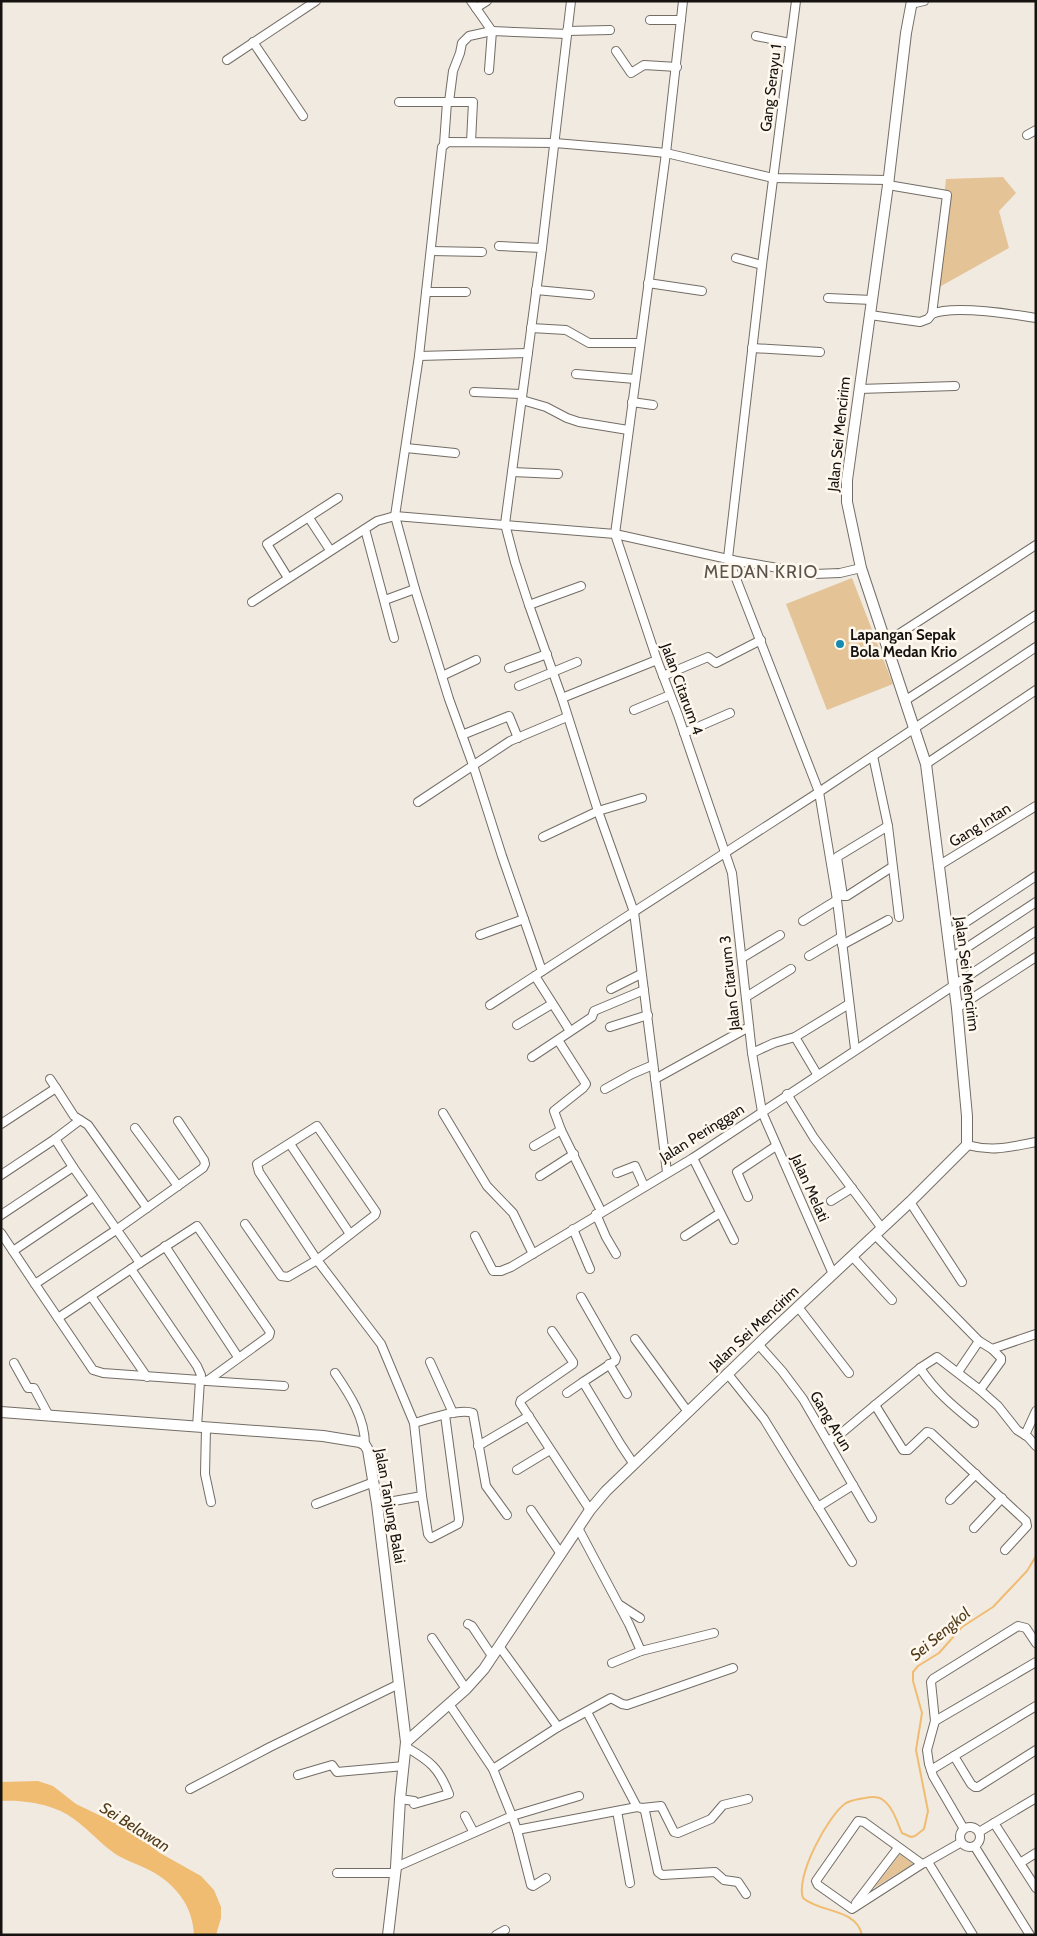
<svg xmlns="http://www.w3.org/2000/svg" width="1037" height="1936" font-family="Cabin,sans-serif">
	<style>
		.green { fill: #e4c497 }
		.water { fill: #f0bc71 }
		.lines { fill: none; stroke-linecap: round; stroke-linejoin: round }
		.stream { stroke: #f0bc71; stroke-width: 2 }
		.minor-casing { stroke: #736d65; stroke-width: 10 }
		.tertiary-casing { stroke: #736d65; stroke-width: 12 }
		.minor { stroke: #fff; stroke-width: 8 }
		.tertiary { stroke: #fff; stroke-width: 10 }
		.poi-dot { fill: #178baf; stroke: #fff8ee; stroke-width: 2 }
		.labels { text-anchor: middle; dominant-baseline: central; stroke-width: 5; stroke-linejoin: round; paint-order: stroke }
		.street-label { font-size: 15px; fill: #15120f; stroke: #fff8ee }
		.poi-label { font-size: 15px; font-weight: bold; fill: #15120f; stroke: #fff8ee; text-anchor: start }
		.water-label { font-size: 16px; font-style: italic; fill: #513c1b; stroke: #fff8ee }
		.quarter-label { font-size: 18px; letter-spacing: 1px; fill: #5a544c; stroke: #fff8ee }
	</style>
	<rect width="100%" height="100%" fill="#f1eae1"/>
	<!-- green -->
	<g class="green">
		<polygon points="1003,177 1016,193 999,211 1009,248 934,290 946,179"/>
		<polygon points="852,578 893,684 827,710 786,604"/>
		<polygon points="900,1854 913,1864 874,1888"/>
	</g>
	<!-- water -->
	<path class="water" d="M38,1781L53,1786L76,1804L130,1830L160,1853L201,1876L214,1890L221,1907V1918L216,1935H194C193,1904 173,1881 145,1868C135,1863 124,1860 114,1853C100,1843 88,1829 74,1819C57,1805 23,1799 1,1801V1782Z"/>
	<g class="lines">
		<!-- stream -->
		<path class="stream" d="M862,1935C856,1908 820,1913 803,1898C795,1877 828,1815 846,1803C852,1800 858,1799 865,1798C870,1797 878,1796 883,1800C893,1807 897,1822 902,1833L911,1837L915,1836L924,1829L928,1811L916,1750L922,1713L913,1681V1672L918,1666L939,1653L962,1627L993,1607L1027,1571L1036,1556"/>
		<!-- minor casing -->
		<g class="minor-casing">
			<g id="minor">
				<polyline points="471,1 492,31 489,70"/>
				<polyline points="571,1 542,248 505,524 515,562 529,605 562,698 598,811 634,912 667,1172"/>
				<polyline points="683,1 666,153 615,534 657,660 678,715 732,873 752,1053 762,1112 833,1274"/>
				<polyline points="796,1 762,265 728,558 819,792 837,900 855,1049"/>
				<polyline points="911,4 924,1"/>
				<polyline points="476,8 487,1"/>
				<polyline points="650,20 681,20"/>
				<polyline points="567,31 610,30"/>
				<polyline points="756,36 790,43"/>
				<polyline points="253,42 303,116"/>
				<polyline points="616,51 631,73 644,65 677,67"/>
				<polyline points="227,60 316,1"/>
				<polyline points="399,102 473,102 471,142"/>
				<polyline points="449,102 453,71 460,53 462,43 469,36 492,31 567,34"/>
				<polyline points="1027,135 1036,130"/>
				<polyline points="444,144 447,102"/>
				<path d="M888,185L947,195L932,314C952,305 1012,314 1036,318"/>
				<polyline points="499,246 542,248"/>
				<polyline points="431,251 482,252"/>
				<polyline points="736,258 762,265"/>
				<polyline points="648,283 702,291"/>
				<polyline points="536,290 590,295"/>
				<polyline points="426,292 466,292"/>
				<polyline points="828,298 872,300"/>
				<polyline points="870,315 920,322 928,319 932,314"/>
				<polyline points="531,328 566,330 589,343 640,343"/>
				<polyline points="752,348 820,352"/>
				<polyline points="419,356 528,353"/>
				<polyline points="576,374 635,379"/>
				<polyline points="859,389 955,386"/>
				<polyline points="474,392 522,394"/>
				<polyline points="522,400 546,407 567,418 579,422 628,430"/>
				<polyline points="632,402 653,405"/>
				<polyline points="406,448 455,453"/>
				<polyline points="512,472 558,474"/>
				<polyline points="309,518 330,550"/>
				<polyline points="365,529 394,638"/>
				<polyline points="288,578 267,544 338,498"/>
				<polyline points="385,600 415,589"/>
				<polyline points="252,602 377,521 395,516 615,534 737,561 814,574 840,573 861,568"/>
				<polyline points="529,605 581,586"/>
				<polyline points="885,643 1036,545"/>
				<polyline points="509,668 547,654"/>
				<polyline points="442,676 476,660"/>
				<polyline points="663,676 708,657 716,663 761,640"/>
				<polyline points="519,686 577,662"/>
				<polyline points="562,698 657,660"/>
				<polyline points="906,700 1036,615"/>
				<polyline points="634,710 670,695"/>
				<polyline points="684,733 730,713"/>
				<polyline points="462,735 509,716 518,738"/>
				<polyline points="873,756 888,826 899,917"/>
				<polyline points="926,764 1036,690"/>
				<polyline points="418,802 510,741 567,717"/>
				<polyline points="888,826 837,857 843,896 847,896 892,867"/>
				<polyline points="543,837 598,811 642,798"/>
				<polyline points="938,866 1036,806"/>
				<polyline points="803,921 837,900"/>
				<polyline points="948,934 1036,876"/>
				<polyline points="480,935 524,919"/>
				<polyline points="842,945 888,920"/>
				<polyline points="809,956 841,937"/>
				<polyline points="742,958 780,935"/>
				<polyline points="951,958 1036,902"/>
				<polyline points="542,971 502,856 473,765 449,699 415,589 395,516 419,356 442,147 448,142 555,143 626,149 666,153 773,178 888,180"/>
				<polyline points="535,976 570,1031"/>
				<polyline points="611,989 641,974"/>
				<polyline points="746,997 791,969"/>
				<polyline points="490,1005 819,792 1036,647"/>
				<polyline points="957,1008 1036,957"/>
				<polyline points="517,1025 552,1004"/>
				<polyline points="610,1027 648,1015"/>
				<polyline points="795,1037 817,1074"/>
				<polyline points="558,1040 586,1084 583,1088 554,1111 561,1130"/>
				<polyline points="752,1053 774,1043 795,1037 849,1004"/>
				<polyline points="532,1057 592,1017 594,1011 644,990"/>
				<polyline points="50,1079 56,1088"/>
				<polyline points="655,1079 749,1027"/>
				<polyline points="605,1089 632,1074 653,1065"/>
				<polyline points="787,1094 814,1138 881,1227"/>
				<polyline points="443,1113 487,1186 513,1213 533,1254"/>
				<polyline points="1,1124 56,1088 74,1116 88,1125 147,1208"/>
				<polyline points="135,1128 178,1186"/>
				<polyline points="55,1139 80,1120"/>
				<polyline points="290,1144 350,1234"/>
				<path d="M967,1145C993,1152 1010,1147 1036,1142"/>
				<polyline points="534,1146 561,1130 601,1211"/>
				<polyline points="693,1158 734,1240"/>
				<polyline points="617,1173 635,1166 644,1186"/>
				<polyline points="1,1175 55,1139 73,1167"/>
				<polyline points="540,1176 574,1154"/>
				<polyline points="748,1197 737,1172 776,1146"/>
				<polyline points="831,1201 852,1188"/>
				<polyline points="910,1202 962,1282"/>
				<polyline points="596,1214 606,1237 616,1254"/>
				<polyline points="1,1215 73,1167 140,1263 131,1269 197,1366 201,1375 200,1380 103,1373 93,1370 35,1284 116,1230 203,1168 205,1164 204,1160 178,1121"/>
				<polyline points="245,1224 281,1276 288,1277 317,1260 375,1215 376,1212 317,1126 257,1164 259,1172 317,1260 381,1344 414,1423 422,1496 377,1504"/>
				<polyline points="573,1229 590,1269"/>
				<polyline points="1,1233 35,1284"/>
				<polyline points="875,1235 979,1341 992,1349 1036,1334"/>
				<polyline points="475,1236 493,1271 501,1271 511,1267 693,1158 1036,931"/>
				<polyline points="685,1236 720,1213"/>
				<polyline points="165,1246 238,1357"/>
				<polyline points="13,1251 93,1197"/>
				<polyline points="852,1256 892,1300"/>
				<polyline points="140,1263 197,1226 270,1332 269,1336 207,1381 200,1380 197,1427"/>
				<polyline points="91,1296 147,1377"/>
				<polyline points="581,1297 616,1358 615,1361 583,1382 621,1445 633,1463"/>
				<polyline points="798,1307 849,1373"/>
				<polyline points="58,1318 131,1269"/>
				<polyline points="552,1331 573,1362 573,1364 521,1400 520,1403 590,1510"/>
				<polyline points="635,1339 688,1412"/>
				<polyline points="758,1344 782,1371 803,1399 872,1518"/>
				<polyline points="430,1362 453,1413"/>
				<polyline points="14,1363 28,1388 34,1388 49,1416"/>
				<polyline points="609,1364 627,1394"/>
				<path d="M920,1368C935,1391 953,1406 974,1423"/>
				<polyline points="958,1372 979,1341"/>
				<path d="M335,1373C350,1395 365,1418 365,1445"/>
				<polyline points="727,1373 764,1419 852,1562"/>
				<polyline points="207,1381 284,1386"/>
				<polyline points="980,1390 998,1406 1017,1430 1028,1437 1036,1446"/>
				<polyline points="567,1393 583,1382"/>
				<polyline points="875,1405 920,1368 937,1357 980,1390 1001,1361 1001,1358 992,1349"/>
				<path d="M414,1423C429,1419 459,1408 473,1413L486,1486L507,1515"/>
				<polyline points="206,1428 205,1474 211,1502"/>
				<polyline points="1025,1435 1036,1411"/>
				<polyline points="828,1441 844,1431 875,1405 903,1450 908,1450 927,1432 931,1433 1026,1521 1027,1526 1005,1550"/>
				<polyline points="478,1446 529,1416"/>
				<polyline points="517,1470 550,1450"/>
				<polyline points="422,1496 428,1534 431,1538 458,1524 459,1519 445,1415"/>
				<polyline points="950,1500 976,1474"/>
				<polyline points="316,1504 374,1482"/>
				<polyline points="818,1507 853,1485"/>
				<polyline points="531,1510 561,1554"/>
				<polyline points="578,1528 629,1624 641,1651"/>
				<polyline points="974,1528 1002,1498"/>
				<polyline points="620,1605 640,1618"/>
				<polyline points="468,1624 472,1626 492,1656"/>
				<polyline points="432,1638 466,1689"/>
				<polyline points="499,1646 558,1727"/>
				<polyline points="612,1663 641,1651 714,1633"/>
				<polyline points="449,1704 493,1769"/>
				<polyline points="587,1712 637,1807 642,1808 645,1811 658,1872 662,1875 715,1872 724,1880 738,1882 746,1894"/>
				<polyline points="935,1721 1036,1662"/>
				<polyline points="954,1756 971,1784 975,1787 978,1787 1036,1750"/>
				<polyline points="931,1770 1036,1706"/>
				<polyline points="298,1775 332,1765 337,1772 404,1766"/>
				<polyline points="190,1789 270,1747 399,1684"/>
				<polyline points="579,1796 512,1816 493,1769 558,1727 611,1698 622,1704 627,1705 733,1668"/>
				<path d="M400,1799L414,1801V1804L449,1794C439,1768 430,1761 406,1747"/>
				<polyline points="642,1808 661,1806 674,1832 678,1833 711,1819 723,1805 748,1799"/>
				<polyline points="617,1811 630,1883"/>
				<polyline points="465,1816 473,1831"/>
				<polygon points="858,1821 864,1822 922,1864 852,1909 818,1885 816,1881"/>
				<polyline points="994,1823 1036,1888"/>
				<circle cx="970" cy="1837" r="10"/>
				<polyline points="964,1829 933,1776 929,1764 927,1750 935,1721 931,1682 933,1679 1018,1626 1026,1628 1036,1643"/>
				<polyline points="517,1830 531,1885 533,1886 546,1878"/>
				<polyline points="979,1832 1036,1798"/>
				<polyline points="975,1847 1030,1935"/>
				<polyline points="928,1862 973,1935"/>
				<polyline points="925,1863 960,1843"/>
				<polyline points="1020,1863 1036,1853"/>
				<polyline points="396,1867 512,1816 517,1830 637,1807"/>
				<polyline points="337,1873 395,1873"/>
				<polyline points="856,1903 898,1848"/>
				<polyline points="496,1935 505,1930"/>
			</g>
		</g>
		<!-- tertiary casing -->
		<g class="tertiary-casing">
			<g id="tertiary">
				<polyline points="1,1412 323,1436 360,1442 365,1445 368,1450 377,1504 406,1742 400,1799 396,1867 388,1935"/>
				<polyline points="406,1742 466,1689 484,1669 590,1510 606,1491 771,1332 910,1202 967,1145 967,1116 957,1008 926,764 861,568 847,502 847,480 888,185 906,33 912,1"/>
			</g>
		</g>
		<!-- minor -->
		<use href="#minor" class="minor"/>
		<!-- tertiary -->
		<use href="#tertiary" class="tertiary"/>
	</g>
	<!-- markers -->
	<circle class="poi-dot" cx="840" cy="644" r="5"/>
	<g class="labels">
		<!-- street labels -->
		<g class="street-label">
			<text transform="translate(771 88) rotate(-83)">Gang Serayu 1</text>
			<text transform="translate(839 434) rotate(-84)">Jalan Sei Mencirim</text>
			<text transform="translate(682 689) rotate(70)">Jalan Citarum 4</text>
			<text transform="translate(980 825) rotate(-32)">Gang Intan</text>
			<text transform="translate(967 974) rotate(83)">Jalan Sei Mencirim</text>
			<text transform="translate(730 983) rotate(-96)">Jalan Citarum 3</text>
			<text transform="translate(702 1133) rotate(-32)">Jalan Peringgan</text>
			<text transform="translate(810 1188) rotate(66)">Jalan Melati</text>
			<text transform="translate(754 1328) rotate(-43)">Jalan Sei Mencirim</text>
			<text transform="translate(831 1421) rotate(59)">Gang Arun</text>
			<text transform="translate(390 1506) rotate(80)">Jalan Tanjung Balai</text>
		</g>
		<!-- poi labels -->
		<g class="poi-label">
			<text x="850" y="635">Lapangan Sepak<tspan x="850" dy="17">Bola Medan Krio</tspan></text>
		</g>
		<!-- water labels -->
		<g class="water-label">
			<text transform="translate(940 1634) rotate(-40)">Sei Sengkol</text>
			<text transform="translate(135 1827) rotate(32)">Sei Belawan</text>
		</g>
		<!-- quarter labels -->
		<g class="quarter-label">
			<text x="761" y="572">MEDAN KRIO</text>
		</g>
	</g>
	<!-- border -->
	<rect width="1037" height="1936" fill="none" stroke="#15120f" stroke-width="5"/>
</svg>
